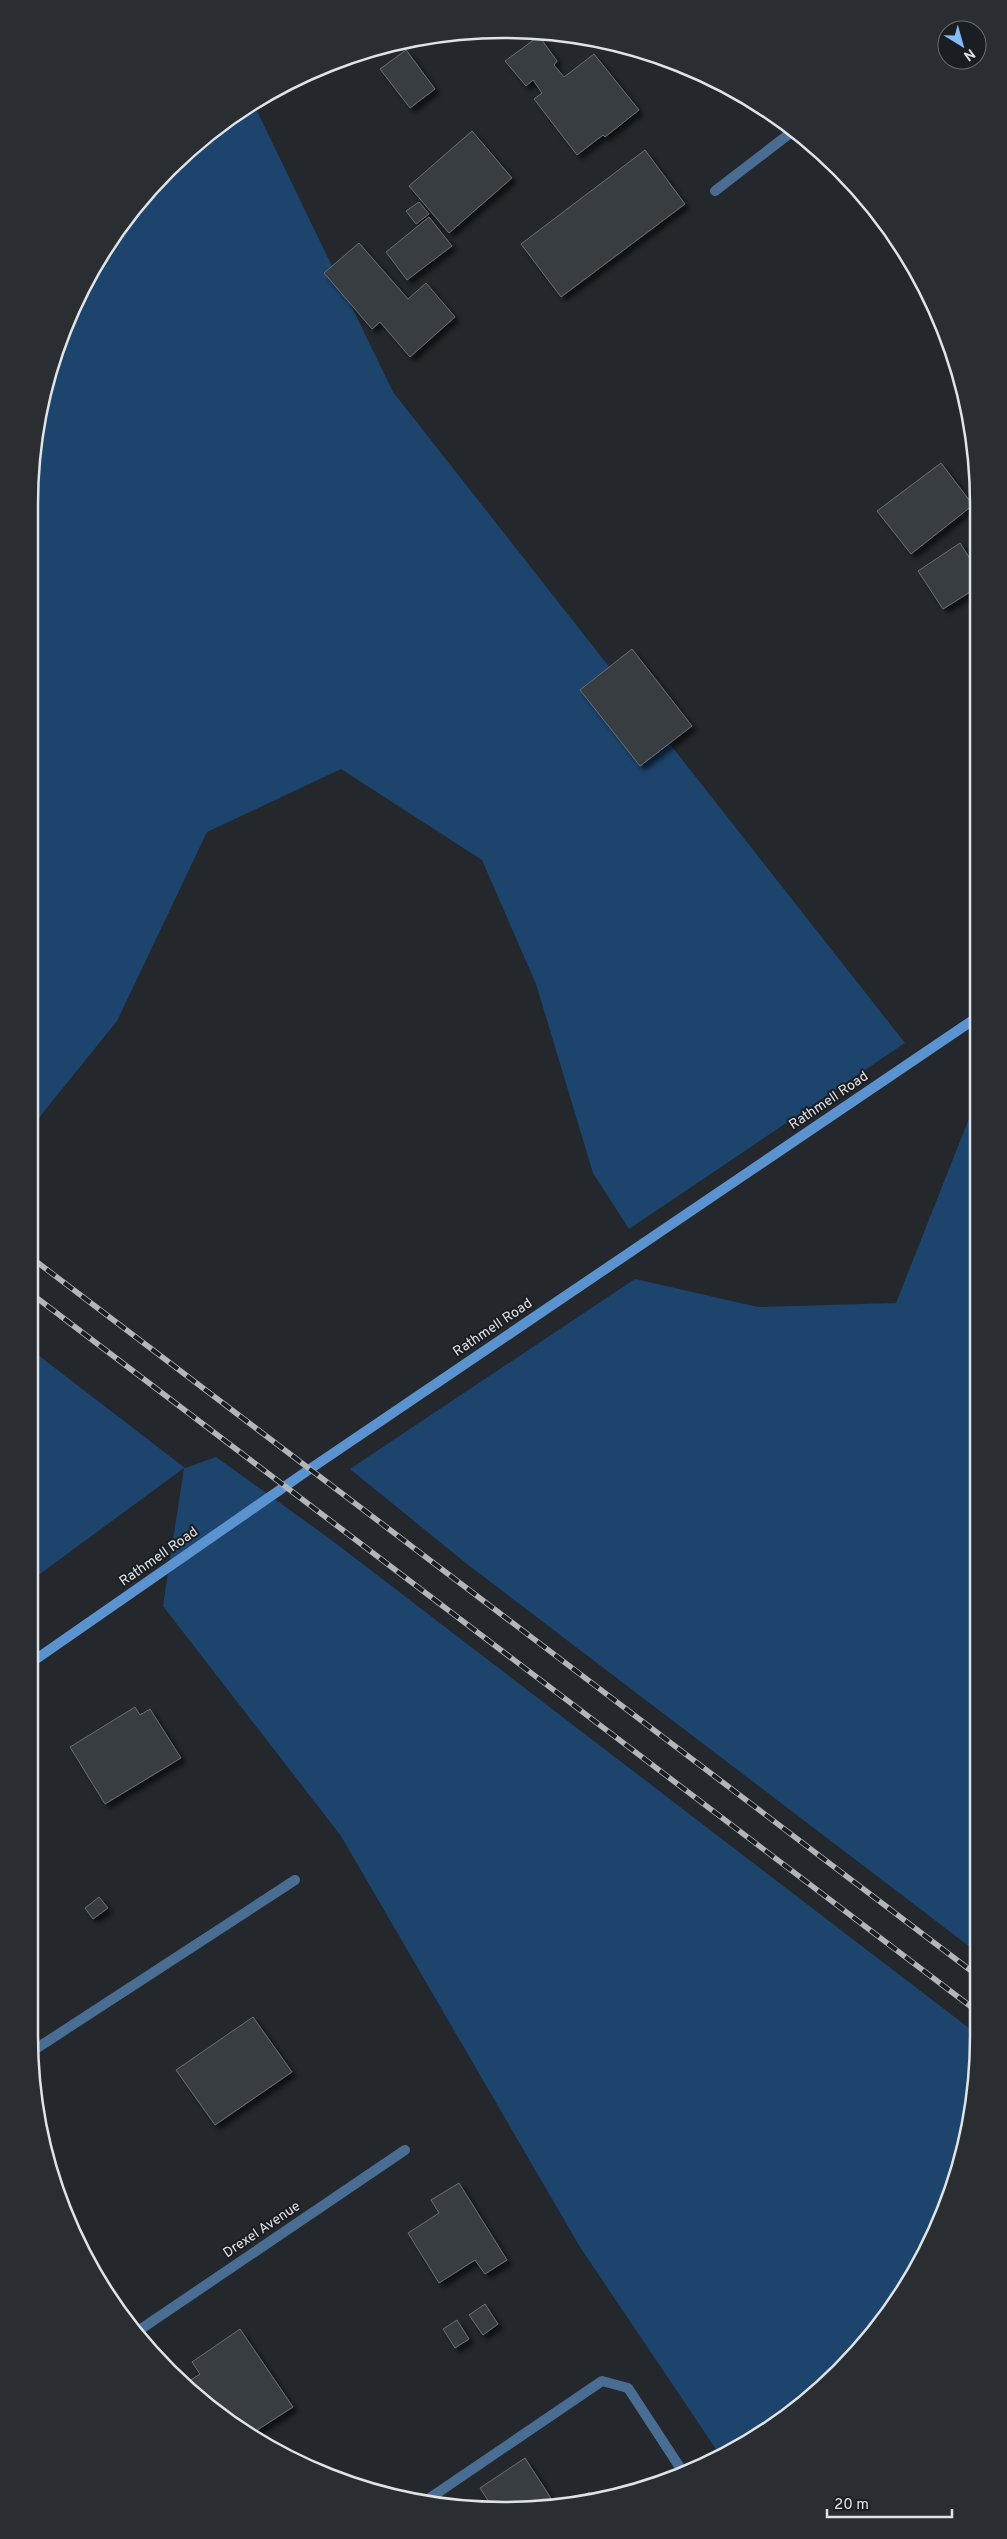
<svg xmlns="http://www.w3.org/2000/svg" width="1007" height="2539" font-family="Overpass,sans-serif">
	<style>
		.green { fill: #1c446d }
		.building { fill: #393e43; stroke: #696e74; filter: url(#shadow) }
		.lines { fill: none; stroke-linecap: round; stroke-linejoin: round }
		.lane { stroke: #4a6d93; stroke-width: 10 }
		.street { stroke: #4a6d93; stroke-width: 10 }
		.secondary { stroke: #5b93d1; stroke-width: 10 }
		.rail-casing { stroke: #b3b6b9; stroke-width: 5.5 }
		.rail { stroke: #1a1e23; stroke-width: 4; stroke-dasharray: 11; stroke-linecap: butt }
		.labels { text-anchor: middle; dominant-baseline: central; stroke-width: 4; stroke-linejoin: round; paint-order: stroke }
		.street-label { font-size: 14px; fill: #e0e3e6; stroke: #1a1e23 }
		.rim { fill: none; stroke: #e0e3e6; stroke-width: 2.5 }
	</style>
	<defs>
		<filter id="shadow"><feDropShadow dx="4.5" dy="4.5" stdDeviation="2.5" flood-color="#0009"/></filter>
	</defs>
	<rect width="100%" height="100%" fill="#24282d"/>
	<!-- green -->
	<g class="green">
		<polygon points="253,103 393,392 905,1043 629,1229 593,1173 536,984 482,860 341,769 207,832 117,1021 29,1130 29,504 54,351 92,266 146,191 214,127"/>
		<polygon points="976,1101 978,1953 467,1564 350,1469 635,1279 758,1307 896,1303"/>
		<polygon points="29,1348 185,1468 216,1457 330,1539 978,2035 953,2188 880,2325 817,2392 741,2446 720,2455 580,2247 341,1836 163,1606 184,1468 29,1582"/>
	</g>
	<!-- building -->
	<g class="building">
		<polygon points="539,36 557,61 554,65 564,77 594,54 639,110 605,137 603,135 577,155 534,99 542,93 533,80 526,86 505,61"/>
		<polygon points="406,50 435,89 410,108 380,69"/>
		<polygon points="472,131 512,178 449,233 409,186"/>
		<polygon points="645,150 685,204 561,297 521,244"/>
		<polygon points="419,202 429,214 416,224 406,211"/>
		<polygon points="429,217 452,246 407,280 386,252"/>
		<polygon points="359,243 408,299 426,283 455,317 410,357 380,322 372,329 324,273"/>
		<polygon points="941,463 973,505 911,554 877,511"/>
		<polygon points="960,543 974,565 975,589 943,609 918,571"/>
		<polygon points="632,649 692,726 640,766 580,690"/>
		<polygon points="135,1707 140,1715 150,1709 181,1758 105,1804 70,1747"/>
		<polygon points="99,1897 108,1908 93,1919 85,1908"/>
		<polygon points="253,2017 292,2072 215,2125 176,2070"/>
		<polygon points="459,2183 507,2260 485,2274 475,2260 439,2283 408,2233 439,2213 431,2200"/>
		<polygon points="485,2304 498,2324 483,2335 469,2315"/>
		<polygon points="457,2320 469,2339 455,2348 443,2329"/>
		<polygon points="240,2329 293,2407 251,2434 234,2420 228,2412 226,2414 188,2382 200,2374 192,2362"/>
		<polygon points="525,2458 554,2503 491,2505 480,2488"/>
		<polygon points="589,2492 596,2501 576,2502"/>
	</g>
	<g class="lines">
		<!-- lane -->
		<g class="lane">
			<polyline points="715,191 793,131"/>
			<polyline points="31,2052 295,1880"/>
			<polyline points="424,2502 602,2381 628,2388 681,2469"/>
		</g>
		<!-- street -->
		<polyline class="street" points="135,2333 405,2150"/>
		<!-- secondary -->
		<polyline class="secondary" points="29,1664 307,1471 976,1018"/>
		<!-- rail casing -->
		<g class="rail-casing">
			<g id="rail">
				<polyline points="29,1256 978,1976"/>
				<polyline points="29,1292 978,2012"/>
			</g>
		</g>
		<!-- rail -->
		<use href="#rail" class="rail"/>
	</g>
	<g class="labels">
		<!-- street labels -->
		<g class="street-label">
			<text transform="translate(829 1101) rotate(-34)">Rathmell Road</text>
			<text transform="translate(493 1328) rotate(-34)">Rathmell Road</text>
			<text transform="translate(159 1557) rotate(-35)">Rathmell Road</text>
			<text transform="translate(262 2230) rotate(-34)">Drexel Avenue</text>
		</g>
	</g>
	<!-- crop -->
	<path d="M0 0H1007V2539H0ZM504 38H504A466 466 0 0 1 970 504V2036A466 466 0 0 1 504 2502H504A466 466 0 0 1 38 2036V504A466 466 0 0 1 504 38Z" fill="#2a2e33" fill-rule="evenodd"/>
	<path class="rim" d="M504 38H504A466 466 0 0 1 970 504V2036A466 466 0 0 1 504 2502H504A466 466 0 0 1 38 2036V504A466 466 0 0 1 504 38Z"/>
	<!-- north arrow -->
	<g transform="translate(962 45) rotate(143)"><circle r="24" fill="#1a1e23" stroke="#696d71"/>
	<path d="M0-4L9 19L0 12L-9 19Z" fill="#83bcfb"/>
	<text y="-8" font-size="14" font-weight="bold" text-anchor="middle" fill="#e0e3e6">N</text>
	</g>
	<!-- scale -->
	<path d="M827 2509v8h125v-8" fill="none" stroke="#e0e3e6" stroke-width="2.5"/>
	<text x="834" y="2509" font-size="15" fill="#e0e3e6" stroke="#1a1e23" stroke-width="4" paint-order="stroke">20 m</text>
</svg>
